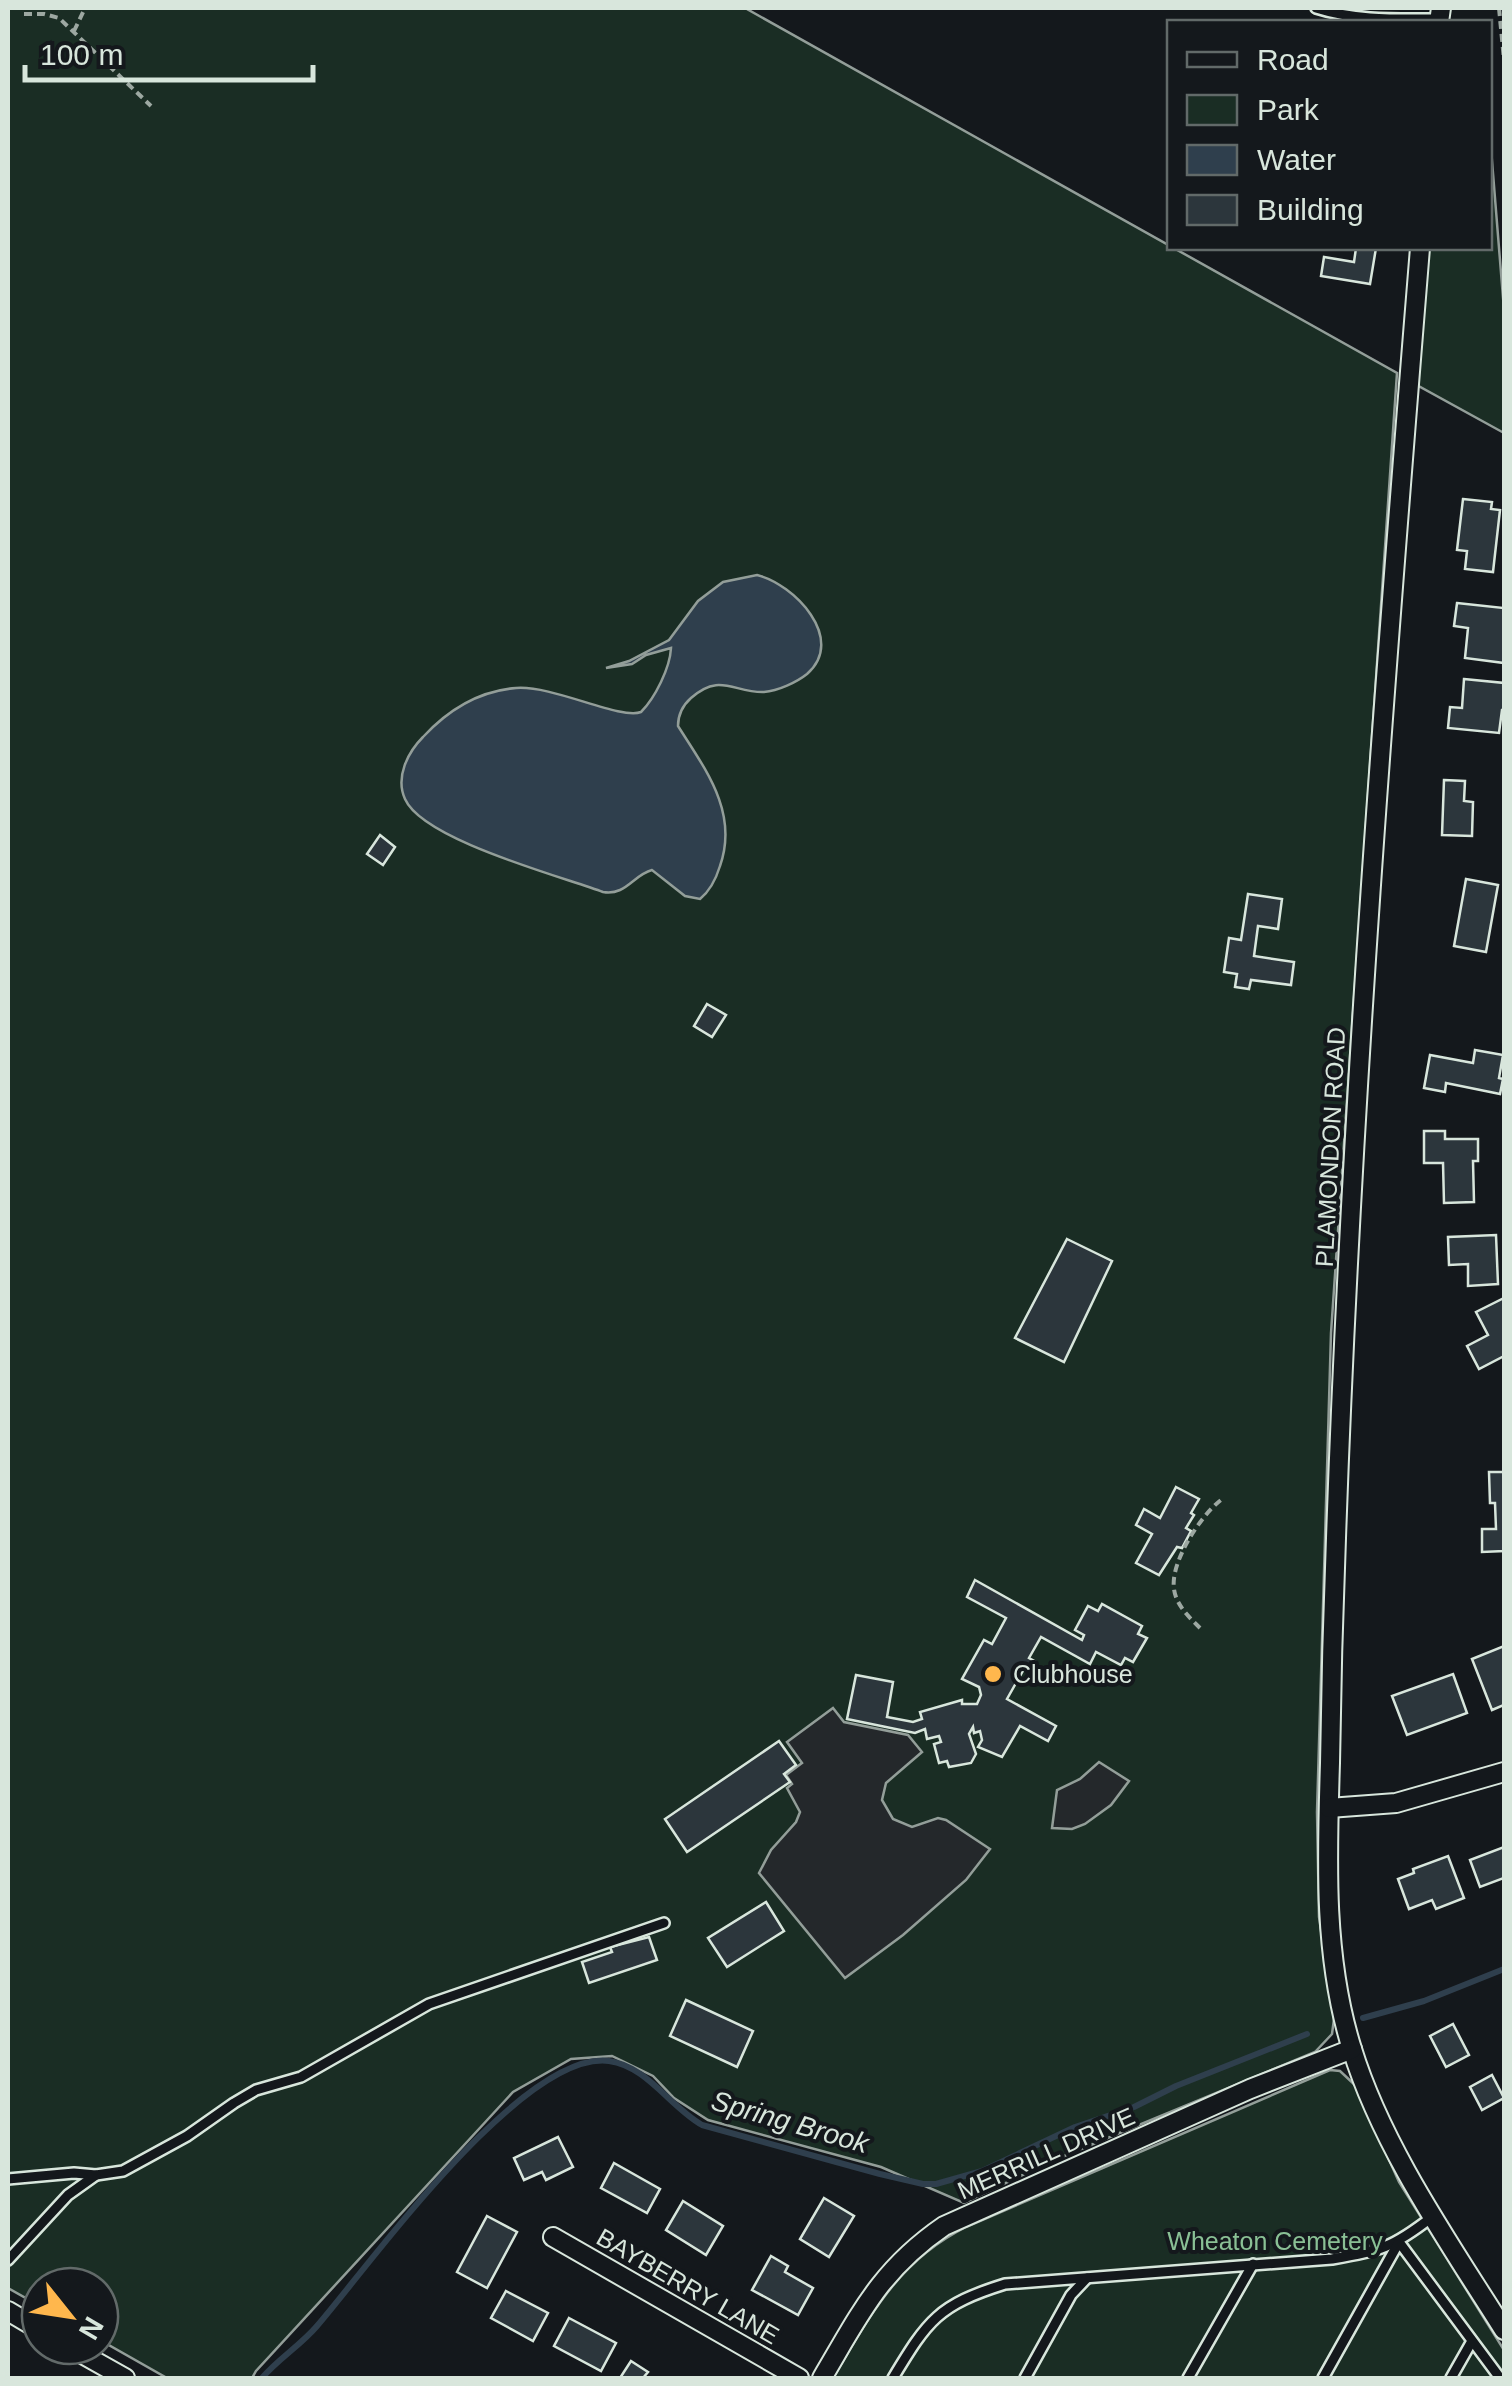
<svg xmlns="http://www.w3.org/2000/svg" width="1512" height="2386" font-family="Helvetica,sans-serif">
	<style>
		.green { fill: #1a2d24; stroke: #939e99; stroke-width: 2.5 }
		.parking { fill: #24282b; stroke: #939e99; stroke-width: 2.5 }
		.water { fill: #2f3f4d; stroke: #939e99; stroke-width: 2.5 }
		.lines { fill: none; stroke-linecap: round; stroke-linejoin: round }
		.stream { stroke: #2f3f4d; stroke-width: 6 }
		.building { fill: #2c363c; stroke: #d8e6dc; stroke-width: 2.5 }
		.service-casing { stroke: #d8e6dc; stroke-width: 14 }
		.minor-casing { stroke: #d8e6dc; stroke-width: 22 }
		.path { stroke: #9da8a2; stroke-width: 4; stroke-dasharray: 8 5; stroke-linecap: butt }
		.service { stroke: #14181c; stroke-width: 9 }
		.minor { stroke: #14181c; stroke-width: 18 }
		.poi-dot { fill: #ffb74d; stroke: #14181c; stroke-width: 4 }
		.labels { text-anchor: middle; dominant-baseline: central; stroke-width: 8; stroke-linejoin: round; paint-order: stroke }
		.street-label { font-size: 25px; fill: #d8e6dc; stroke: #14181c }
		.poi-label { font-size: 25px; fill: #d8e6dc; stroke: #14181c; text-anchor: start }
		.park-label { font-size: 25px; fill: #8ac095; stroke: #14181c }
		.water-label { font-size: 28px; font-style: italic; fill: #d8e6dc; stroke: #14181c }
	</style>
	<rect width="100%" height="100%" fill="#14181c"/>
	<!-- green -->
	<g class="green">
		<polygon points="8,8 745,8 1397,373 1331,1333 1317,1812 1319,1917 1334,2019 1332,2034 1315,2052 1052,2161 964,2203 881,2167 708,2120 674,2098 653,2076 612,2056 571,2059 513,2092 256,2371 252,2378 167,2378 100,2340 100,2286 40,2286 40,2306 8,2288"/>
		<polygon points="1490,136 1504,310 1504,433 1415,384 1426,248 1490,248"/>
		<path d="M1330,2070L1340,2071L1356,2086L1399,2182L1504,2350V2378H833C870,2316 898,2261 966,2227Z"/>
	</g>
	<!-- parking -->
	<g class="parking">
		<polygon points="833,1708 844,1722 908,1735 922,1752 886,1783 882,1800 893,1819 912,1827 938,1818 946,1820 990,1849 966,1880 903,1935 845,1978 759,1873 771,1850 796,1822 800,1812 787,1788 792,1784 786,1775 802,1763 787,1742"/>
		<polygon points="1099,1762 1129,1781 1111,1805 1085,1824 1072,1829 1052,1828 1057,1790 1080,1779"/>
	</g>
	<!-- water -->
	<path class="water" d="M757,575C794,584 847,639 807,674C797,682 778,691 764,692C734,693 720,672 691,698C682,706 678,715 678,726C705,769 739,812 720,866C716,879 711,890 700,899L685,896L652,870C633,875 626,896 603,892C560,876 423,840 405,799C395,777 408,752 423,737C448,710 478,691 516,688C553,685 620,720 641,712C655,698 670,668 671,648L646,655L632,664L606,668L629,661L669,640L698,601L723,582Z"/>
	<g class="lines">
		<!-- stream -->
		<g class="stream">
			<polyline points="1363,2018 1424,2001 1504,1969"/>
			<path d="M262,2378C278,2359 301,2345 317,2326C372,2262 523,2050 609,2061C647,2066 670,2107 702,2125L880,2174L923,2184H936L982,2171L1075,2127L1134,2107L1176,2086L1307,2034"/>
		</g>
	</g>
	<!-- building -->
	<g class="building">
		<polygon points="1356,248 1376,248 1370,284 1321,276 1324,257 1354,262"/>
		<polygon points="1463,499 1492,502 1491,509 1500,510 1493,572 1465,569 1467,551 1457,550"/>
		<polygon points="1457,603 1504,608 1504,663 1465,658 1468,628 1454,626"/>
		<polygon points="1464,679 1504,683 1504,710 1502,710 1499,733 1448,728 1450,707 1462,708"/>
		<polygon points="1444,780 1465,781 1464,801 1473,802 1472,836 1442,835"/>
		<polygon points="380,835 395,847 383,865 367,854"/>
		<polygon points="1466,879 1498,885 1486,952 1454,946"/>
		<polygon points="1248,894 1282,899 1278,929 1258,926 1254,956 1294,962 1291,985 1251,980 1249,989 1235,987 1237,974 1224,972 1229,938 1241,940"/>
		<polygon points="707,1004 726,1015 712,1037 694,1026"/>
		<polygon points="1475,1050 1503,1055 1499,1078 1503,1079 1500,1094 1446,1083 1445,1092 1424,1088 1430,1055 1473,1063"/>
		<polygon points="1424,1131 1445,1131 1445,1139 1478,1139 1478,1161 1473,1161 1474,1202 1444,1203 1443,1163 1424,1163"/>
		<polygon points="1496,1235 1498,1284 1468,1286 1468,1264 1449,1265 1448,1237"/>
		<polygon points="1067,1239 1112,1261 1064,1362 1015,1338"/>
		<polygon points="1504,1298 1504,1356 1479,1369 1467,1346 1488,1335 1476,1312"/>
		<polygon points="1489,1472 1504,1472 1504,1551 1482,1552 1482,1529 1496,1529 1495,1503 1490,1503"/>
		<polygon points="1176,1487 1199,1499 1191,1513 1194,1515 1186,1528 1191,1531 1182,1548 1177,1547 1159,1575 1136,1563 1152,1534 1136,1525 1144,1509 1160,1518"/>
		<polygon points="975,1580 1082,1640 1084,1635 1075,1630 1088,1606 1098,1611 1102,1604 1142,1626 1138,1634 1147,1638 1133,1662 1125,1658 1121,1665 1096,1652 1090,1664 1041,1637 1029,1658 1036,1662 1030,1672 1024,1669 1007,1699 1056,1726 1048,1741 1020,1726 1002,1757 978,1747 982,1740 980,1731 974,1733 973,1727 969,1734 976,1754 971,1763 949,1767 947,1761 939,1763 934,1744 941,1742 939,1736 927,1739 925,1729 915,1733 847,1719 856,1675 893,1682 887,1717 913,1722 922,1719 920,1712 962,1700 962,1704 977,1704 981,1695 979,1687 962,1679 984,1640 992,1644 1006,1618 967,1597"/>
		<polygon points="1504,1646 1504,1705 1492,1710 1472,1659"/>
		<polygon points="1453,1674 1467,1713 1407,1735 1392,1696"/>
		<polygon points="779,1741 796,1765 784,1774 790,1782 687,1852 665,1819"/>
		<polygon points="1504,1847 1504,1878 1480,1887 1470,1860"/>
		<polygon points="1448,1856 1464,1898 1436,1909 1432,1900 1409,1909 1398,1879 1414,1873 1413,1869"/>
		<polygon points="766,1902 784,1931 727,1967 708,1938"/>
		<polygon points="649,1937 657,1960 589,1983 582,1962 612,1952 610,1947"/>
		<polygon points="686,2000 753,2031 737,2067 670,2036"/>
		<polygon points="1453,2024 1469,2055 1446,2067 1430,2036"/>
		<polygon points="1492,2075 1504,2098 1482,2110 1470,2087"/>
		<polygon points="558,2137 573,2167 546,2180 542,2172 524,2180 514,2158"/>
		<polygon points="614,2163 660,2189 647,2213 601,2188"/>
		<polygon points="824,2198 854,2216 829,2257 800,2239"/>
		<polygon points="683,2201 723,2226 706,2255 666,2230"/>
		<polygon points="487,2216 517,2232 487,2288 457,2272"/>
		<polygon points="771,2256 788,2266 785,2272 813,2288 798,2315 752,2290"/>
		<polygon points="506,2291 548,2313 533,2341 491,2318"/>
		<polygon points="569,2318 616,2343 601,2371 554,2346"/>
		<polygon points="631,2361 648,2372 643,2378 620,2378"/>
	</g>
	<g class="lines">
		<!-- service casing -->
		<g class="service-casing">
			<g id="service">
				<path d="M1316,8C1357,21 1397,19 1440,19"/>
				<polyline points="8,2179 74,2173 96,2175 123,2171 187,2136 234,2103 256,2090 301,2077 429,2004 664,1923"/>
				<polyline points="8,2260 68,2195 96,2175"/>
				<path d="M893,2378C928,2320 938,2305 1005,2284L1332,2259C1382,2250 1392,2248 1432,2217"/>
				<polyline points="1025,2378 1071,2295 1087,2278"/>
				<polyline points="1188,2378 1253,2264"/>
				<polyline points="1323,2378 1399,2242 1500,2378"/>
				<polyline points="1451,2378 1472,2341"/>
			</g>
		</g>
		<!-- minor casing -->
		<g class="minor-casing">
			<g id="minor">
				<polyline points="1439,22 1441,8"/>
				<path d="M1420,248C1385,677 1351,1107 1336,1538C1333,1613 1331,1688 1330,1763C1327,1858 1323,1957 1352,2049C1382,2147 1450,2244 1504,2330"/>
				<polyline points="1329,1808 1396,1803 1504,1772"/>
				<polyline points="553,2237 799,2378"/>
				<polyline points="8,2311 40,2330"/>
				<polyline points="68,2346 125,2378"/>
				<path d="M822,2378C860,2314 880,2270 944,2226L1250,2089L1352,2049"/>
			</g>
		</g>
		<!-- path -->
		<g class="path">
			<polyline points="1499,8 1504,60"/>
			<polyline points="24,14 44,14 59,18 151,106"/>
			<polyline points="74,31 85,8"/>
			<path d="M1200,1628C1189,1617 1176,1605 1174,1589C1170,1562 1201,1515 1221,1500"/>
		</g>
		<!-- service -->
		<use href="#service" class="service"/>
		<!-- minor -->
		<use href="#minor" class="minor"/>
	</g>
	<!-- markers -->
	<circle class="poi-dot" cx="993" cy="1674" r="10"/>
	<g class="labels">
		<!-- street labels -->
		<g class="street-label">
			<text transform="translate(1330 1147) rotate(-87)">PLAMONDON ROAD</text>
			<text transform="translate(1046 2153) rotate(-24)">MERRILL DRIVE</text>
			<text transform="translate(688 2286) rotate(30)">BAYBERRY LANE</text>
		</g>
		<!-- poi labels -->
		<g class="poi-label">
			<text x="1013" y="1674">Clubhouse</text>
		</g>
		<!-- park labels -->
		<g class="park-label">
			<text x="1275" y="2241">Wheaton Cemetery</text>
		</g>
		<!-- water labels -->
		<g class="water-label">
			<text transform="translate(790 2122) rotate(16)">Spring Brook</text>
		</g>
	</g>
	<!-- border -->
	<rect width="1512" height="2386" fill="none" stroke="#d8e6dc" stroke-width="20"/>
	<!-- legend -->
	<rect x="1167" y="20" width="325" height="230" fill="#14181c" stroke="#626a69" stroke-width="2.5"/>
	<rect x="1187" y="52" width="50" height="15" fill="#14181c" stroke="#626a69" stroke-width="2.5"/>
	<text x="1257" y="70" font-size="30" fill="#d8e6dc">Road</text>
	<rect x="1187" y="95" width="50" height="30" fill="#1a2d24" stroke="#626a69" stroke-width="2.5"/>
	<text x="1257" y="120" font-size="30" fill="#d8e6dc">Park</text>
	<rect x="1187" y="145" width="50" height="30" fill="#2f3f4d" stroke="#626a69" stroke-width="2.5"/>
	<text x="1257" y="170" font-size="30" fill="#d8e6dc">Water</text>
	<rect x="1187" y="195" width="50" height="30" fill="#2c363c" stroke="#626a69" stroke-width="2.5"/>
	<text x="1257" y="220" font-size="30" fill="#d8e6dc">Building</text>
	<!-- north arrow -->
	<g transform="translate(70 2316) rotate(120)"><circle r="48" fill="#14181c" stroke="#626a69" stroke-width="2.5"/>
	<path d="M0-8L18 38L0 25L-18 38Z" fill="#ffb74d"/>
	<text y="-15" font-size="28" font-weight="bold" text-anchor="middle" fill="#d8e6dc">N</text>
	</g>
	<!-- scale -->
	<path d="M25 65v15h288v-15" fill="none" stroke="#d8e6dc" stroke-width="5"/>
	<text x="40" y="65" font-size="30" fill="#d8e6dc" stroke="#14181c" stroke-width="8" paint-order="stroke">100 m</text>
</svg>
